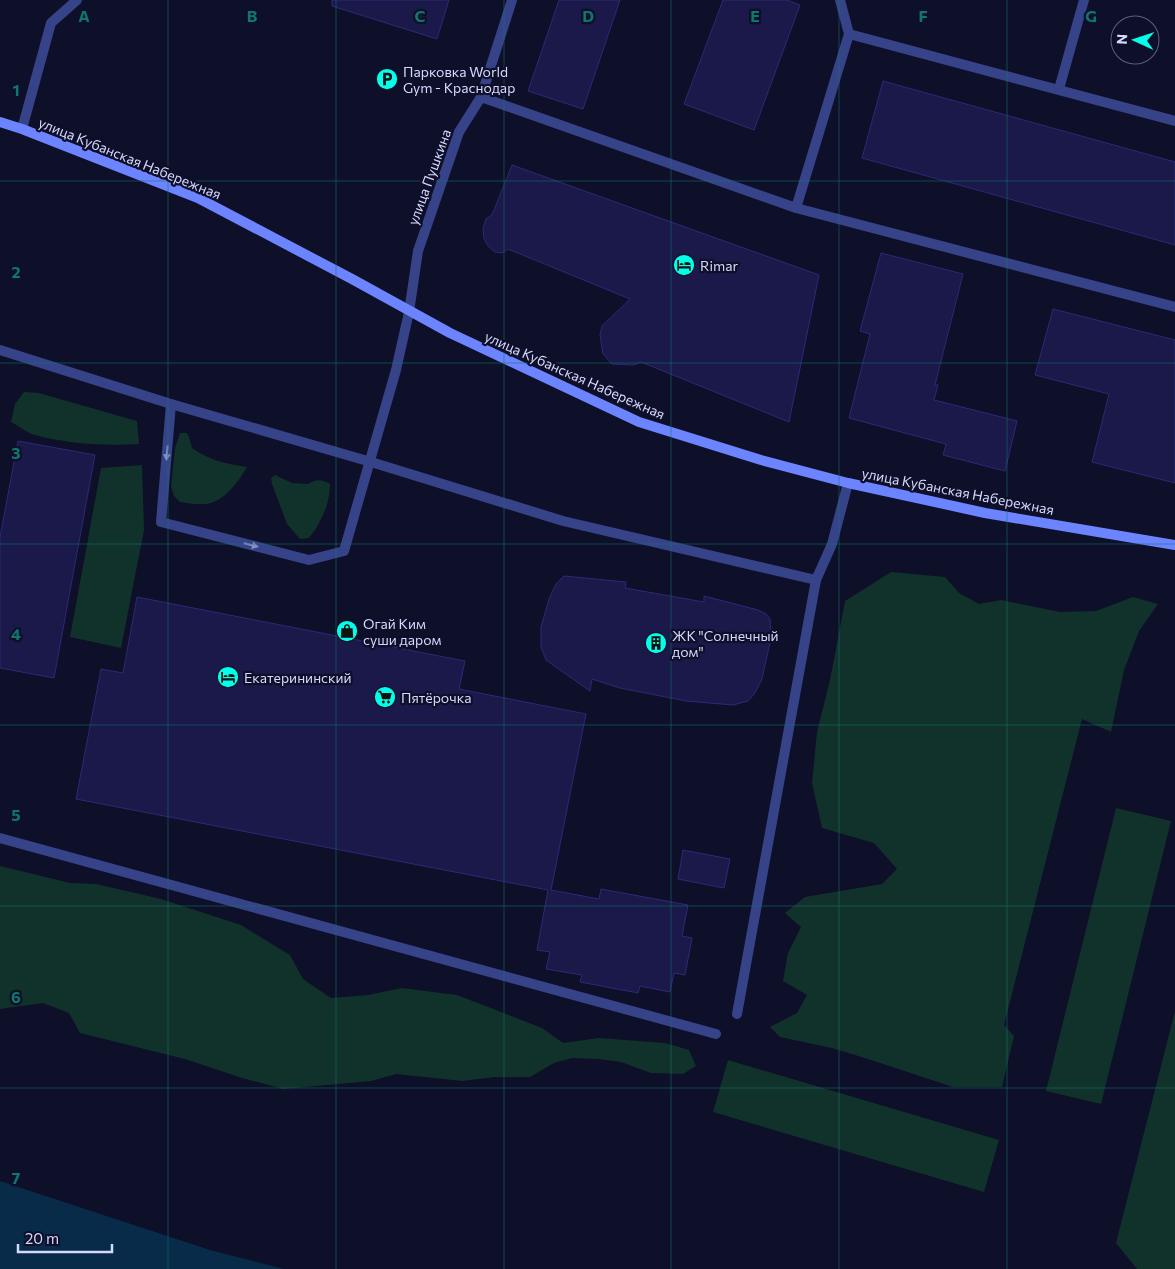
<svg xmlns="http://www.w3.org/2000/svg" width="1175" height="1269" font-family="Commissioner,sans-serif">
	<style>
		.green { fill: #11322b }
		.water { fill: #072b48 }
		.building { fill: #1a194a; stroke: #2b2a77 }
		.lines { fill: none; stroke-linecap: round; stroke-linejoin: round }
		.lane { stroke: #374389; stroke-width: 10 }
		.street { stroke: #374389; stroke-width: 10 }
		.secondary { stroke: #6c84ff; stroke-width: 10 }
		.oneway { fill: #868ec4 }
		.grid { fill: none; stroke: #0f766e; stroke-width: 1; stroke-opacity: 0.55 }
		.labels { text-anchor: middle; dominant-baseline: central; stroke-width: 4.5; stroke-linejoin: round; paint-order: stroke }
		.poi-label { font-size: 14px; fill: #d5d8ff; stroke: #0e0f28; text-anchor: start }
		.street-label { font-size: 14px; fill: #d5d8ff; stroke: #0e0f28 }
		.grid-label { font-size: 16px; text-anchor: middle; font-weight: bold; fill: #0f766e; stroke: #0e0f28; stroke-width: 4.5; stroke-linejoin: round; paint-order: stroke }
	</style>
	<rect width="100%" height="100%" fill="#0e0f28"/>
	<!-- green -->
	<g class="green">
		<path d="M24,392L39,393L137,421L139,444C105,446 68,444 35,435C27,433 19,426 11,422L15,404Z"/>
		<path d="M180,433H187L189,437L192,448C209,460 226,464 247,467C239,481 223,504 204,504C196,505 188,503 180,502L174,496L171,486L175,448Z"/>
		<polygon points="142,465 144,530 121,648 70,637 101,468"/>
		<path d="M275,475L292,483L308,484C316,479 321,479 330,484C330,504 321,523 309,538L300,539L287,524L272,484L271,478Z"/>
		<polygon points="891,572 945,577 959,593 979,604 1001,600 1060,612 1096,611 1133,597 1158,604 1139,631 1124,670 1111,732 1082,719 1004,1025 1014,1036 1002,1087 953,1087 865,1058 832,1048 780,1037 770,1027 797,1013 807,995 783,981 788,953 801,927 785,913 805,897 882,884 897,869 874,843 822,828 812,783 817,732 830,680 845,601"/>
		<polygon points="1116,808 1171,821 1101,1104 1046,1091"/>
		<polygon points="0,866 70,883 96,884 161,899 241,925 290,955 303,979 331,998 368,995 402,988 457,995 542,1028 563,1043 599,1038 665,1043 689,1050 696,1066 683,1074 651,1073 621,1062 599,1059 572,1058 554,1063 530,1077 495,1077 462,1081 396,1074 371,1081 283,1089 239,1077 185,1059 80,1033 69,1013 43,1003 0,1009"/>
		<polygon points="1175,1011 1175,1269 1137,1269 1116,1243"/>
		<polygon points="728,1060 999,1140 984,1192 713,1112"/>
	</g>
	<!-- water -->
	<polygon class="water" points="0,1181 210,1250 284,1269 0,1269"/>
	<!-- building -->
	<g class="building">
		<polygon points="332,0 449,0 437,39 332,6"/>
		<polygon points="559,0 620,0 583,109 528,91"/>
		<polygon points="723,0 787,0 800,5 754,130 684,104"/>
		<polygon points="883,81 1175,162 1175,245 862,158"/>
		<polygon points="512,165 819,275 789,422 641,362 634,365 612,364 603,354 600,335 602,326 630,299 508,249 502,253 495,252 488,246 484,239 483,229 486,219 492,215"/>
		<polygon points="881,253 963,274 935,385 938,385 934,400 1017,421 1005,471 943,455 946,444 849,418 870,334 860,331"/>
		<polygon points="1053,309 1175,340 1175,483 1092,462 1109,394 1035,375"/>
		<polygon points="18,441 95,455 54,678 0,668 0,537"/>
		<polygon points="564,576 626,582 625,588 704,602 704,596 758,610 766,614 770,619 771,638 762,679 755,693 748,701 733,705 686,701 620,688 592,679 590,691 546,660 541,647 541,627 549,599 556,584"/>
		<polygon points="137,597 465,661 459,689 586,714 551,890 599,899 601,889 688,905 682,936 692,938 685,975 674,973 670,992 640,986 638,993 580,982 582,975 546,969 550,952 537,950 548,890 76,799 101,669 123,673"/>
		<polygon points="683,850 730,859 724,888 678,879"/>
	</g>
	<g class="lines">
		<!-- lane -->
		<g class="lane">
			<polyline points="849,34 1175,121"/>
			<polyline points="1059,89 1084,0"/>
			<polyline points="481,97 796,208 1175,307"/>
			<polyline points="22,129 51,23 77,0"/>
			<polyline points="796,208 849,34 840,0"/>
			<polyline points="0,350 171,404 371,462 563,521 816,580"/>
			<polyline points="171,404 161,522 309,560 344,551 396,370 409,312"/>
			<polyline points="0,838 716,1034"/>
			<polyline points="737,1014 816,580 832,544 848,483"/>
		</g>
		<!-- street -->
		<polyline class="street" points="409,312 418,251 459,132 481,97 512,0"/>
		<!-- secondary -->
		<polyline class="secondary" points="0,122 22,129 198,198 352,279 450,333 639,422 761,460 848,483 985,513 1175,545"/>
	</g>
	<!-- one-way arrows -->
	<defs><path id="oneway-solid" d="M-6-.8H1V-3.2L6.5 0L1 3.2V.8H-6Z" transform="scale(1.25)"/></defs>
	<g class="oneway">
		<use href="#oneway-solid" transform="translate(167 453) rotate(95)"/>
		<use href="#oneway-solid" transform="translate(251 545) rotate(14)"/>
	</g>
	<!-- grid -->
	<path class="grid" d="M168,0V1269M336,0V1269M504,0V1269M671,0V1269M839,0V1269M1007,0V1269M0,181H1175M0,363H1175M0,544H1175M0,725H1175M0,906H1175M0,1088H1175"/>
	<!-- icons -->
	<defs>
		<g id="parking-disc" transform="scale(1.125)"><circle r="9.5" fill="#01ffe9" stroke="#0e0f28"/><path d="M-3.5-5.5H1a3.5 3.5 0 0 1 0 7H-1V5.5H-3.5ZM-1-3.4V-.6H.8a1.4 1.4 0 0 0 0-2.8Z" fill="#111"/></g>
		<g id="hotel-disc" transform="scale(1.125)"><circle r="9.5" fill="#01ffe9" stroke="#0e0f28"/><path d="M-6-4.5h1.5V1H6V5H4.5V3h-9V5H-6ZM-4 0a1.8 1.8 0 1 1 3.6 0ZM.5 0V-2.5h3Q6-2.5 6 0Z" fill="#111"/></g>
		<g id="shop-disc" transform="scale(1.125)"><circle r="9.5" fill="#01ffe9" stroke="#0e0f28"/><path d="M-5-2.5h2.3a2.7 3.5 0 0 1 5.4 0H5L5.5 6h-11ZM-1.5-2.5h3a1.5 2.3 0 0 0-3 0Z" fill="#111"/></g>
		<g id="building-disc" transform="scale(1.125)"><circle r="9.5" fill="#01ffe9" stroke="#0e0f28"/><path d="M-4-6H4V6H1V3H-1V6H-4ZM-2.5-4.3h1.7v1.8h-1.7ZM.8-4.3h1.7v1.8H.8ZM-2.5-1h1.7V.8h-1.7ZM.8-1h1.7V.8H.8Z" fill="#111"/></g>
		<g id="supermarket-disc" transform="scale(1.125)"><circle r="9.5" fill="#01ffe9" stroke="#0e0f28"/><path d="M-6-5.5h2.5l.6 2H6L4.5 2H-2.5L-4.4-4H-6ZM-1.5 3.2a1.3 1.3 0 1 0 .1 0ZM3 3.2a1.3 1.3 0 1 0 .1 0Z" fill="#111"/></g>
	</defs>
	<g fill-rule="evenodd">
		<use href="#parking-disc" x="387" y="79"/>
		<use href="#hotel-disc" x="684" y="265"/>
		<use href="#shop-disc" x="347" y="631"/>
		<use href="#building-disc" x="656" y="643"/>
		<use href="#hotel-disc" x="228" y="677"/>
		<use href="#supermarket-disc" x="385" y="697"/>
	</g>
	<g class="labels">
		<!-- poi labels -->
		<g class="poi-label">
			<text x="403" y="71">Парковка World<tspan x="403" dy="16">Gym - Краснодар</tspan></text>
			<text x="700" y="265">Rimar</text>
			<text x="363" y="623">Огай Ким<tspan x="363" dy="16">суши даром</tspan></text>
			<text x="672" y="635">ЖК "Солнечный<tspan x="672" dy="16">дом"</tspan></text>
			<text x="244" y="677">Екатерининский</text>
			<text x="401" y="697">Пятёрочка</text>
		</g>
		<!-- street labels -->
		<g class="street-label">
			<text transform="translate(130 158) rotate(22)">улица Кубанская Набережная</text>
			<text transform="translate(429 177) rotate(-70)">улица Пушкина</text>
			<text transform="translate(575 375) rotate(24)">улица Кубанская Набережная</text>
			<text transform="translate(958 491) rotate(11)">улица Кубанская Набережная</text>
		</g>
	</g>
	<g class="grid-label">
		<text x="84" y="22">A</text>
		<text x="252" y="22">B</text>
		<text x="420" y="22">C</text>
		<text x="588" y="22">D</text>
		<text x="755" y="22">E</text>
		<text x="923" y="22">F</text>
		<text x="1091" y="22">G</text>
		<text x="16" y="96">1</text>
		<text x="16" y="278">2</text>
		<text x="16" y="459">3</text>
		<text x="16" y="640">4</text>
		<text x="16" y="821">5</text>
		<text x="16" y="1003">6</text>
		<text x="16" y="1184">7</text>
	</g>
	<!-- north arrow -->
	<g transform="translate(1135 40) rotate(273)"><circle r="24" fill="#0e0f28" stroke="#5e5f7e"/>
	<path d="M0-4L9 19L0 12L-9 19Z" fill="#01ffe9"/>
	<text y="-8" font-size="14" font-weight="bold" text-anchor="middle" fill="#d5d8ff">N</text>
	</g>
	<!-- scale -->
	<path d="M18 1244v8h94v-8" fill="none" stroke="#d5d8ff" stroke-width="2.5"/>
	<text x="25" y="1244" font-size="15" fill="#d5d8ff" stroke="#0e0f28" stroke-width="4" paint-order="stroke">20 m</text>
</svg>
